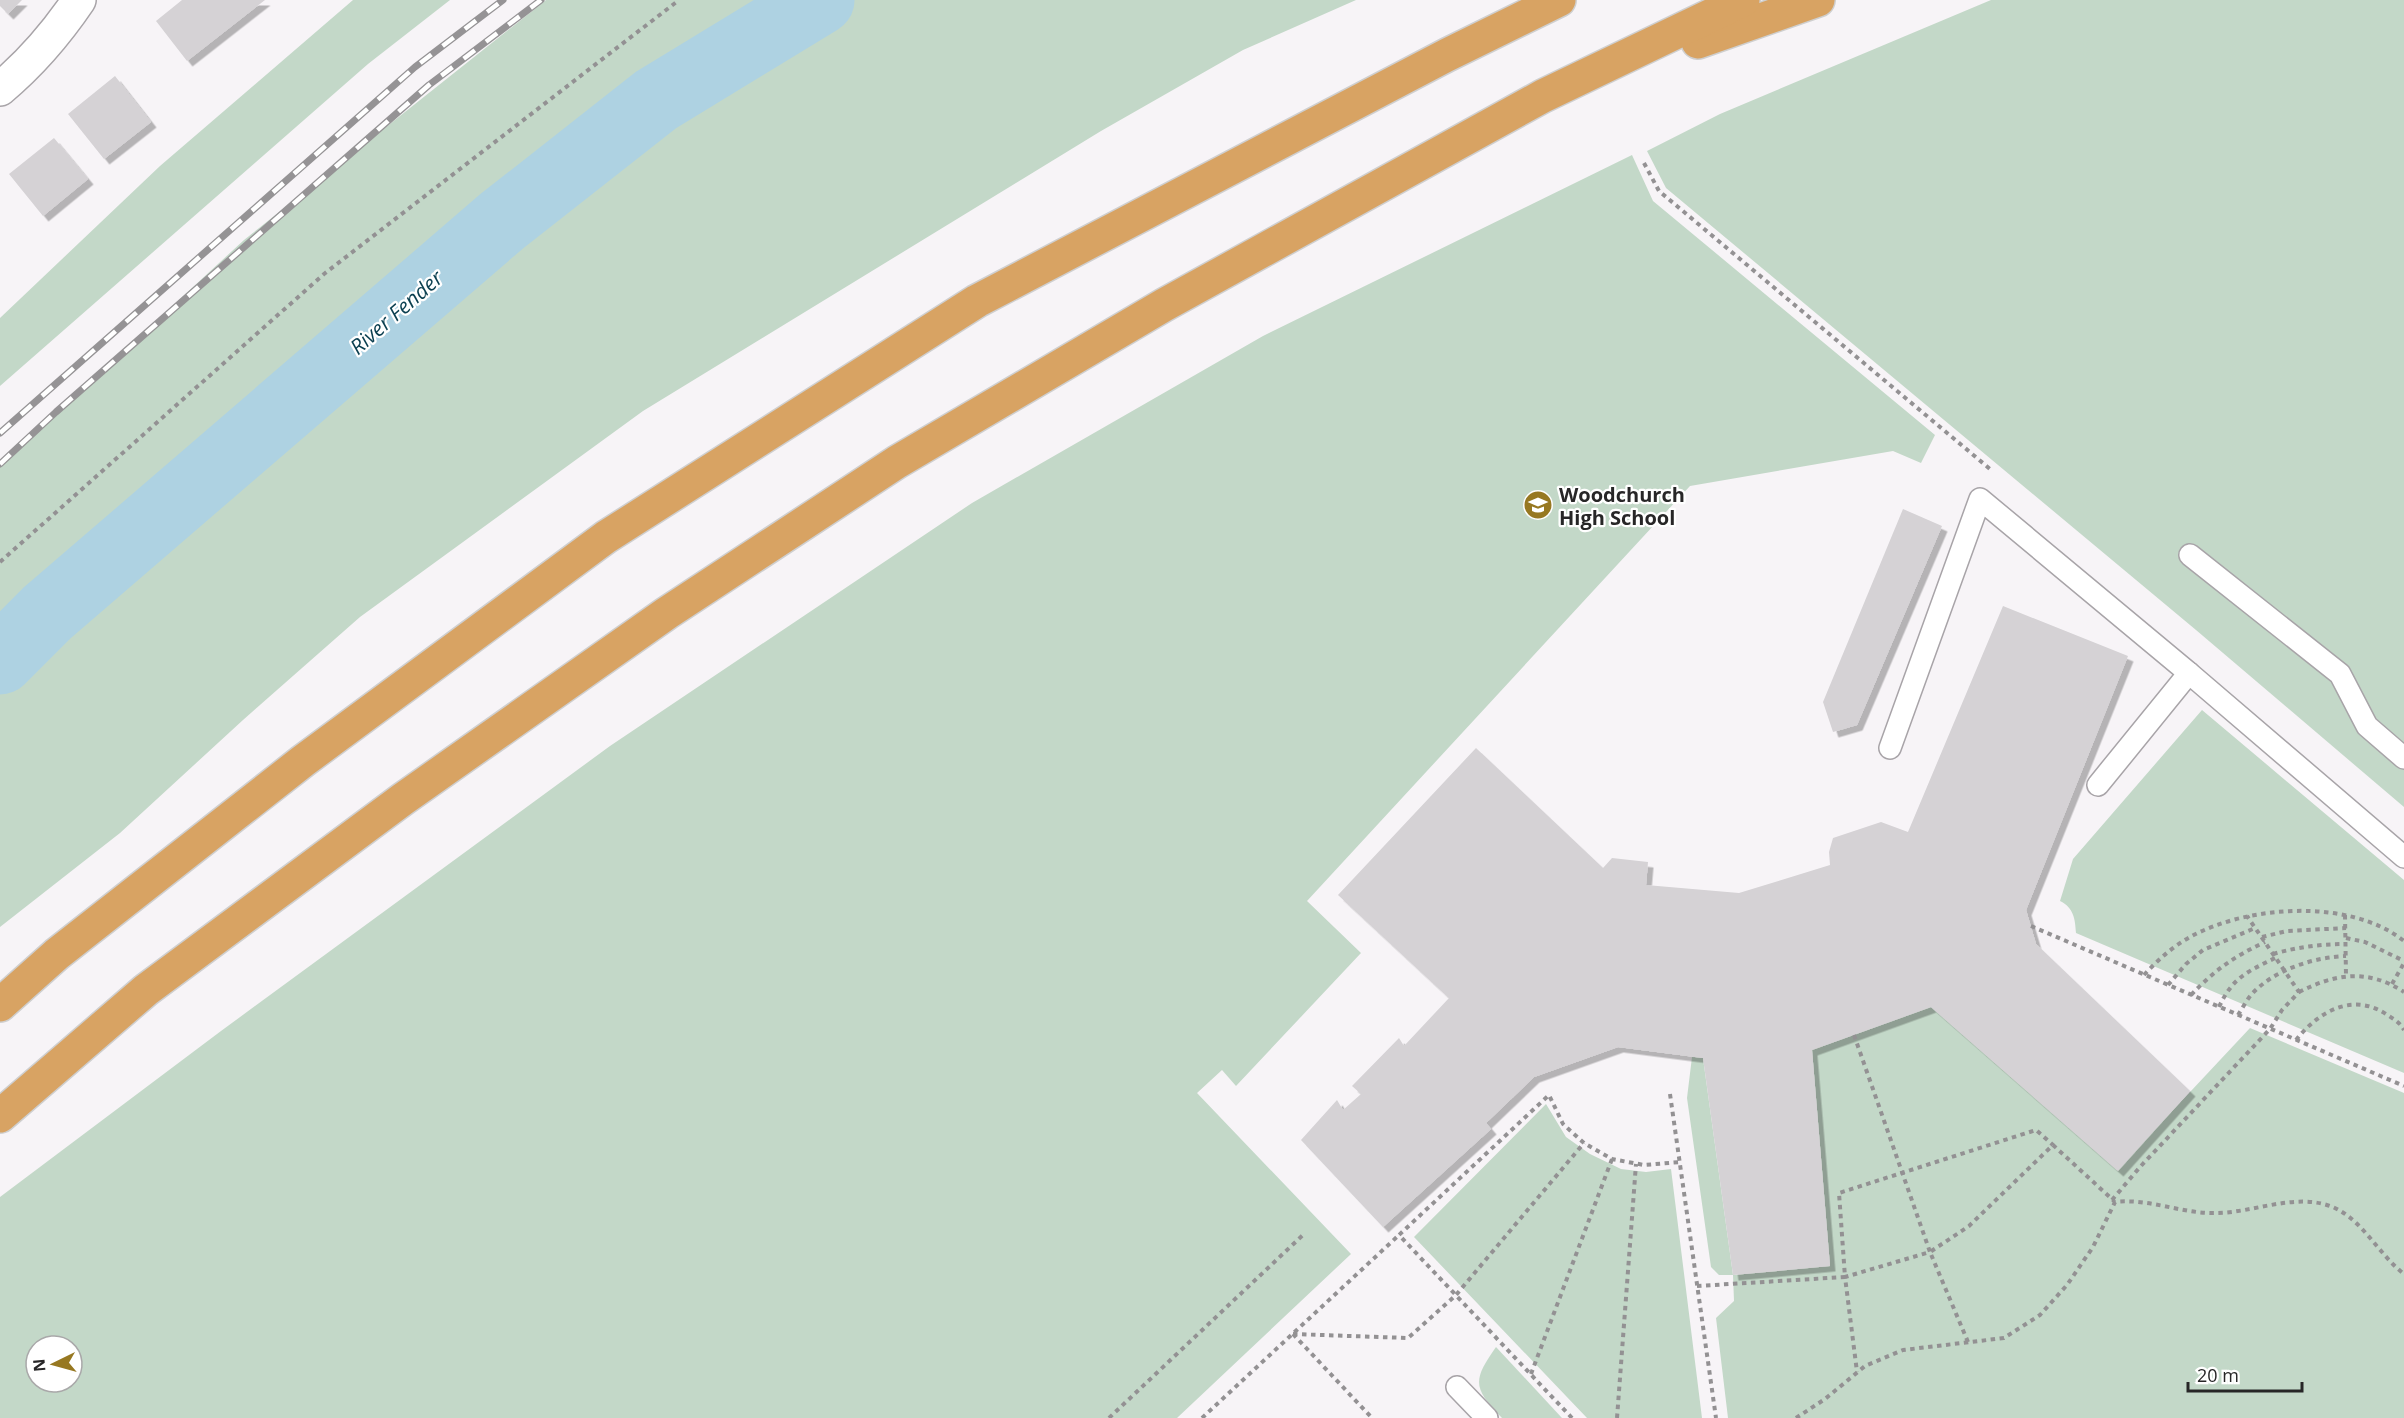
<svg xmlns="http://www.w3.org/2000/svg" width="2404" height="1418" font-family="'Open Sans',sans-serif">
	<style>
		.green { fill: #c3d8c8; fill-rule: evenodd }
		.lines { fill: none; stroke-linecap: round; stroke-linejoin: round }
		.river { stroke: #aed2e2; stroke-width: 69 }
		.building { fill: #d5d2d5; filter: url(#shadow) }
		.lane-casing { stroke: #a8a4a8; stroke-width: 24 }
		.street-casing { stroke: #a8a4a8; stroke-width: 36 }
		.highway-casing { stroke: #cfcfcf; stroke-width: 36 }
		.path { stroke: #939193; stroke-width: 4; stroke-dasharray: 4.5 4.5; stroke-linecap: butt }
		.lane { stroke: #fff; stroke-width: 21 }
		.street { stroke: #fff; stroke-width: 33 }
		.highway { stroke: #d8a363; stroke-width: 33 }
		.rail-casing { stroke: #959395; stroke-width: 7 }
		.rail { stroke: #fff; stroke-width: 4.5; stroke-dasharray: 14; stroke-linecap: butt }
		.labels { text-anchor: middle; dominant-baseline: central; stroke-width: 4.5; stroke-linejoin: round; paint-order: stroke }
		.poi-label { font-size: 20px; font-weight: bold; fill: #272627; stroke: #fff; text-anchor: start }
		.water-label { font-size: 21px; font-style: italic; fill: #0a3f50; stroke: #fff }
	</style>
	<defs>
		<filter id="shadow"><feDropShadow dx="5.5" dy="5.5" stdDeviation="0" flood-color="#0004"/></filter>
	</defs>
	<rect width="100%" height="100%" fill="#f7f4f7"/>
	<!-- green -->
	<g class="green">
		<polygon points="353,0 450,0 368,64 0,386 0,318 160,166"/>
		<polygon points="546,0 1356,0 1243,50 1101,131 643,411 360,617 243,720 120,833 0,927 0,465 244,240"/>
		<polygon points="1991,0 2404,0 2404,807 2196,630 1666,188 1647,151 1720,114"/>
		<path d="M1632,155L1653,201L1935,435L1921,463L1893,451L1690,486L1307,901L1361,953L1236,1086L1222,1070L1197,1093L1351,1254L1177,1418H0V1197L221,1031L610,746L972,503L1263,336ZM36,1346H72V1382H36Z"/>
		<path d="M2202,710L2404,880V1073L2076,933C2075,919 2074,908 2060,901L2073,859Z"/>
		<polygon points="1931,1007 2117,1170 2250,1028 2404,1093 2404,1418 1728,1418 1716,1318 1734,1301 1733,1275 1719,1275 1711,1267 1687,1098 1692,1057 1703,1058 1733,1275 1830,1266 1812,1050"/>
		<polygon points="1546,1104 1566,1137 1590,1154 1621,1169 1646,1172 1671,1169 1702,1418 1587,1418 1414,1237"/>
		<path d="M1496,1347L1562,1418H1502C1473,1388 1472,1381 1496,1347Z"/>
	</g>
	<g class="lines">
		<!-- river -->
		<polyline class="river" points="0,660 47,613 502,221 656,100 820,0"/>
	</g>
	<!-- building -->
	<g class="building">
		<polygon points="0,0 22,0 8,14 0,6"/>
		<polygon points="182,0 265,0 187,61 156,21"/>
		<polygon points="115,76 151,122 104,159 68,114"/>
		<polygon points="54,138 88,179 43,216 9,174"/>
		<polygon points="1903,509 1942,526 1857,725 1833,732 1823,702"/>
		<polygon points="2003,606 2128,656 2026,910 2036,944 2190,1091 2118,1171 1931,1007 1812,1050 1830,1266 1733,1275 1703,1058 1618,1047 1534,1077 1486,1123 1491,1129 1383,1227 1301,1140 1337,1100 1343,1110 1361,1094 1352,1086 1399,1038 1404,1046 1449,998 1338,895 1476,748 1603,868 1612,858 1648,862 1646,885 1739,893 1830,865 1829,852 1833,838 1881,822 1908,832"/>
	</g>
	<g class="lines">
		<!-- lane casing -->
		<g class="lane-casing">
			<g id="lane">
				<polyline points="2190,555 2340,674 2367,726 2404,758"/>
				<polyline points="1890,748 1980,499 2189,673"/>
				<polyline points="2098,785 2189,673 2404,857"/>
				<polyline points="1457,1387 1487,1418"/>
			</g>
		</g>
		<!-- street casing -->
		<g class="street-casing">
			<path id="street" d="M0,89C31,63 56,34 79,0"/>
		</g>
		<!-- highway casing -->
		<g class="highway-casing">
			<g id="highway">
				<polyline points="1698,42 1818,0"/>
				<polyline points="0,1005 57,954 303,761 606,537 977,301 1447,55 1559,0"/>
				<polyline points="0,1116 146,990 403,799 667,613 897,462 1164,305 1543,96 1743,0"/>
			</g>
		</g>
		<!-- path -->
		<g class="path">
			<polyline points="1644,163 1659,191 1990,469"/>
			<polyline points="0,562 324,274 679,0"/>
			<polyline points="2345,915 2346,976"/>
			<polyline points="2031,926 2404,1086"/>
			<polyline points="2262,937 2287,931 2346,928"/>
			<polyline points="2346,938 2365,942 2404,961"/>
			<path d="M2273,954C2298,947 2320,944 2346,944"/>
			<path d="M2144,975C2158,960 2172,947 2190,937C2248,905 2350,898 2404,941"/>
			<polyline points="2392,984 2404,963"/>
			<polyline points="2168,985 2186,964 2203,950 2255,928"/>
			<path d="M2299,992C2335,974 2367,968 2404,992"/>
			<path d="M2191,995C2215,970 2233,957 2265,942"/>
			<path d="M2219,1007C2233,977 2247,972 2275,958"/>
			<path d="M2238,1015C2242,1009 2246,1001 2251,995C2273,970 2314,957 2346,956"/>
			<polyline points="1854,1035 1930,1252 1845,1277 1857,1372"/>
			<path d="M2296,1040C2318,1012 2352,992 2386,1014C2393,1019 2400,1022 2404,1030"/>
			<polyline points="1670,1094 1716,1418"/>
			<polyline points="2112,1200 2140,1167 2270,1029 2282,1010 2299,992 2247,916"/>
			<polyline points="1697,1286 1845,1277 1839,1193 2036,1130 2053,1145"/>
			<polyline points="1293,1334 1408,1338 1456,1295 1584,1143"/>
			<polyline points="1293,1334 1372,1418"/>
			<polyline points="1968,1342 1930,1252 1969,1226 2053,1145 2114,1201"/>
			<polyline points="1531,1374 1612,1159"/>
			<polyline points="1109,1418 1304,1234"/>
			<polyline points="1202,1418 1399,1235"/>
			<polyline points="1572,1418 1399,1235 1549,1095 1563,1124 1584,1143 1612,1159 1644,1165 1680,1162"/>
			<polyline points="1617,1418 1636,1164"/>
			<path d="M1796,1418L1825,1399L1865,1366L1903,1350L2004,1338L2040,1315L2067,1285L2093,1247L2115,1202C2149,1198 2182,1214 2216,1213C2252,1213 2294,1193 2330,1206C2361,1217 2378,1254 2404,1274"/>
		</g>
		<!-- lane -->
		<use href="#lane" class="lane"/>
		<!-- street -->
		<use href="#street" class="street"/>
		<!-- highway -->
		<use href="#highway" class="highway"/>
		<!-- rail casing -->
		<g class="rail-casing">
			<g id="rail">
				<polyline points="0,433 415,67 503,0"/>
				<polyline points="0,464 56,412 429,85 541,0"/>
			</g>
		</g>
		<!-- rail -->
		<use href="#rail" class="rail"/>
	</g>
	<!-- icons -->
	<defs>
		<g id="school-disc" transform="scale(1.5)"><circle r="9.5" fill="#977821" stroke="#fff"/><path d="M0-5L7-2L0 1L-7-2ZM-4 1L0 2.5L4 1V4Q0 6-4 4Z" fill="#fff"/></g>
	</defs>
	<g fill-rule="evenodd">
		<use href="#school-disc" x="1538" y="505"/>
	</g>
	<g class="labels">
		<!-- poi labels -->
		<g class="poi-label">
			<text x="1559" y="494">Woodchurch<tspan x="1559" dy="23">High School</tspan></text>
		</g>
		<!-- water labels -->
		<g class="water-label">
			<text transform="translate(396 312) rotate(-41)">River Fender</text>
		</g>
	</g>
	<!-- north arrow -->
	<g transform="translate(54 1364) rotate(265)"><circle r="28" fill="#ffffff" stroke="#a9a8a9" stroke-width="1.5"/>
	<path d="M0-4.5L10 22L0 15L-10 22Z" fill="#977821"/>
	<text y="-9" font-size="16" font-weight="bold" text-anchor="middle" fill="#272627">N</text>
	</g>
	<!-- scale -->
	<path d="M2188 1382v9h114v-9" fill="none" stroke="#272627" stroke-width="3"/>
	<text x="2197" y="1382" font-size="18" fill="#272627" stroke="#ffffff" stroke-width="4.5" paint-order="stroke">20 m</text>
</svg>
